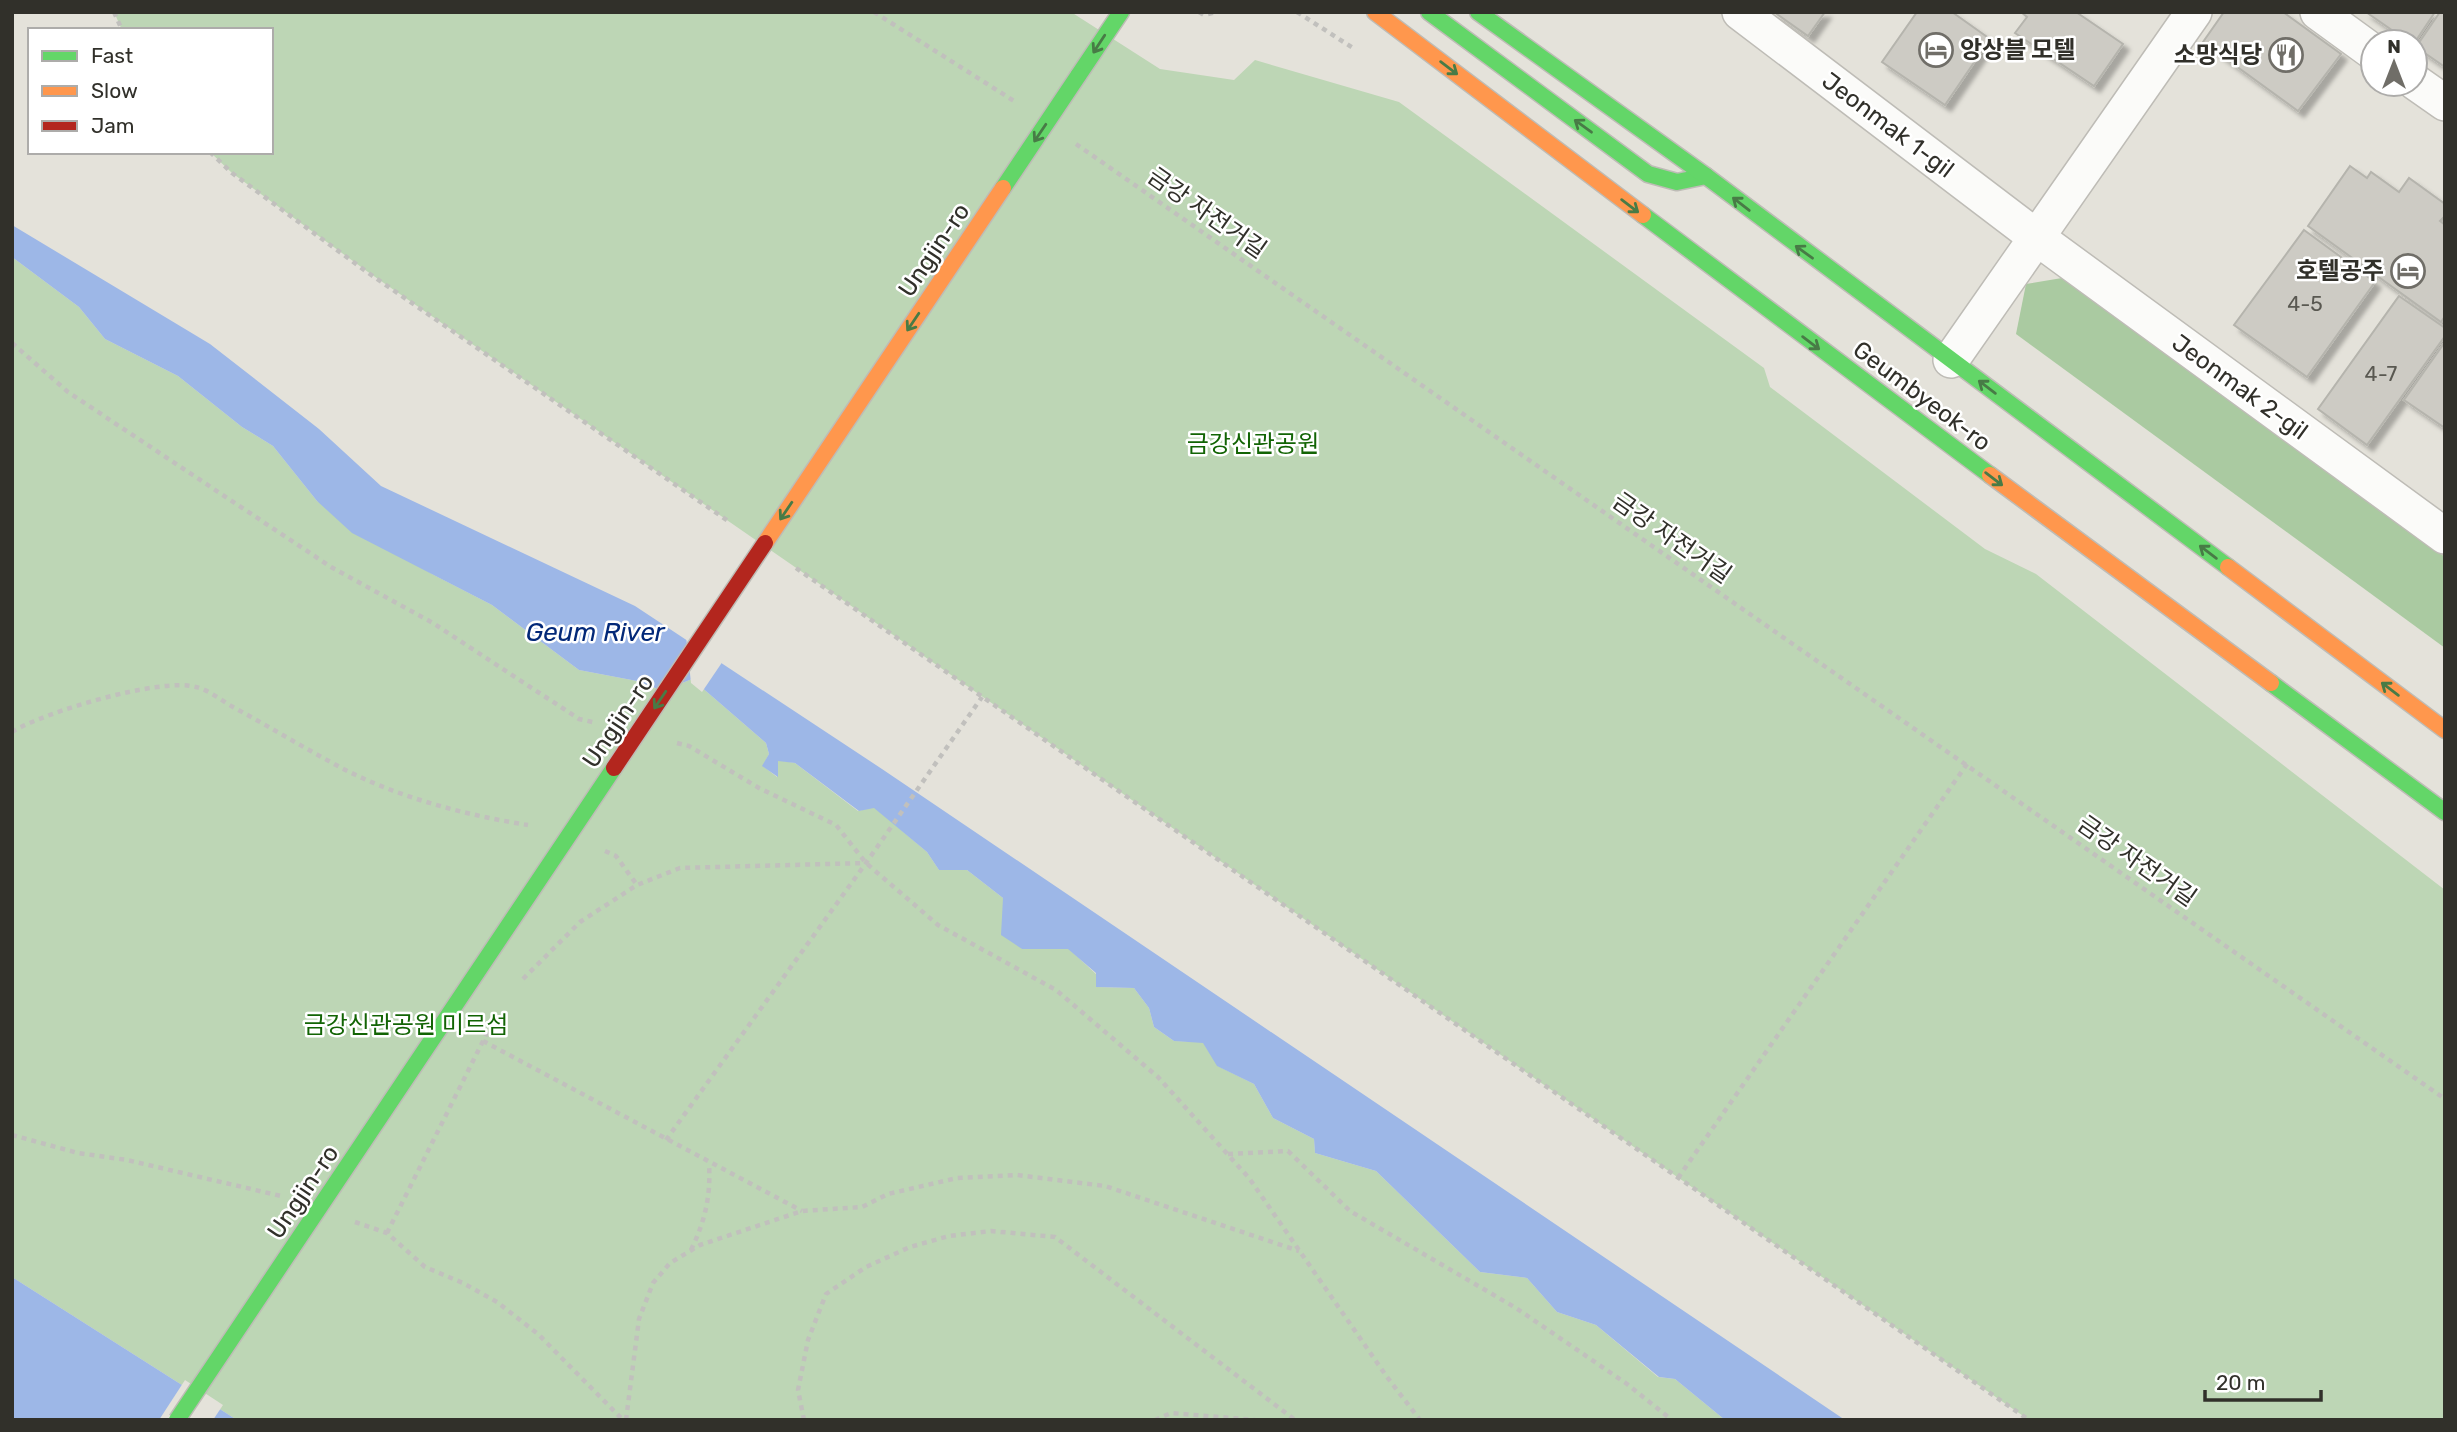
<svg xmlns="http://www.w3.org/2000/svg" width="2457" height="1432" font-family="Rubik,'Noto Sans KR',sans-serif">
	<style>
		.green { fill: #bdd6b5 }
		.forest { fill: #aacaa1 }
		.water { fill: #9db7e7 }
		.pier { fill: #e4e2da }
		.building { fill: #cdcbc4; stroke: #b5b4ad; stroke-width: 2; filter: url(#shadow) }
		.lines { fill: none; stroke-linecap: round; stroke-linejoin: round }
		.street-casing { stroke: #bebcb6; stroke-width: 38 }
		.fast-casing { stroke: #bebcb6; stroke-width: 19 }
		.slow-casing { stroke: #bebcb6; stroke-width: 19 }
		.path { stroke: #c1c0bd; stroke-width: 4.5; stroke-dasharray: 5 5; stroke-linecap: butt }
		.street { stroke: #fbfbf9; stroke-width: 35 }
		.fast { stroke: #63d668; stroke-width: 16 }
		.slow { stroke: #ff974d; stroke-width: 16 }
		.fast-bridge-casing { stroke: #bebcb6; stroke-width: 19; stroke-linecap: butt }
		.slow-bridge-casing { stroke: #bebcb6; stroke-width: 19; stroke-linecap: butt }
		.jam-bridge-casing { stroke: #bebcb6; stroke-width: 19; stroke-linecap: butt }
		.fast-bridge { stroke: #63d668; stroke-width: 16 }
		.slow-bridge { stroke: #ff974d; stroke-width: 16 }
		.jam-bridge { stroke: #b3261e; stroke-width: 16 }
		.oneway { stroke: #487b46 }
		.labels { text-anchor: middle; dominant-baseline: central; stroke-width: 5; stroke-linejoin: round; paint-order: stroke }
		.number-label { font-size: 21px; fill: #595851 }
		.poi-label { font-size: 24px; font-weight: bold; fill: #31302a; stroke: #fff; text-anchor: end }
		.street-label { font-size: 24px; fill: #31302a; stroke: #fff }
		.park-label { font-size: 24px; fill: #126404; stroke: #fff }
		.water-label { font-size: 26px; font-style: italic; fill: #022878; stroke: #fff }
	</style>
	<defs>
		<filter id="shadow"><feDropShadow dx="6" dy="6" stdDeviation="2" flood-color="#0004"/></filter>
	</defs>
	<rect width="100%" height="100%" fill="#e4e2da"/>
	<!-- green -->
	<g class="green">
		<polygon points="114,12 1071,12 1160,69 1234,80 1255,60 1399,102 1764,368 1770,387 1985,549 2036,574 2445,890 2445,1420 2029,1420 368,272 232,173 210,152 271,152 271,30 122,30"/>
		<polygon points="12,257 79,307 105,339 178,376 242,427 273,446 317,501 432,574 492,605 579,670 637,681 663,691 692,679 766,743 769,754 763,766 777,777 778,760 795,763 858,811 874,807 927,852 939,870 967,870 1003,898 1022,949 1068,948 1096,974 1097,987 1134,988 1149,1008 1154,1027 1174,1041 1203,1042 1218,1066 1254,1084 1273,1118 1314,1139 1315,1153 1376,1171 1480,1272 1527,1278 1557,1312 1596,1325 1658,1377 1675,1379 1725,1420 237,1420 12,1277"/>
	</g>
	<!-- forest -->
	<polygon class="forest" points="2068,277 2445,557 2445,648 2016,334 2026,284"/>
	<!-- water -->
	<g class="water">
		<polygon points="12,225 210,344 319,429 381,486 635,606 882,769 1845,1420 1725,1420 1675,1379 1659,1377 1596,1325 1557,1312 1527,1278 1480,1272 1376,1171 1315,1153 1314,1139 1273,1118 1254,1084 1217,1066 1203,1043 1174,1041 1154,1027 1149,1008 1134,988 1096,987 1096,973 1068,949 1022,949 1001,935 1003,898 967,870 939,870 927,852 874,808 859,811 795,763 778,761 778,777 762,766 769,754 766,743 692,679 663,691 637,681 579,670 492,605 352,533 317,501 273,446 242,427 178,376 105,339 79,307 12,257"/>
		<polygon points="12,1277 237,1420 12,1420"/>
	</g>
	<!-- pier -->
	<g class="pier">
		<polygon points="686,636 723,661 702,692 691,683"/>
		<polygon points="185,1380 223,1405 213,1420 159,1420"/>
	</g>
	<!-- building -->
	<g class="building">
		<polygon points="1774,12 1825,12 1808,36"/>
		<polygon points="1917,12 1952,12 1990,39 1945,105 1882,62"/>
		<polygon points="2021,12 2076,12 2123,44 2094,86 2015,33 2027,17"/>
		<polygon points="2224,12 2283,12 2341,54 2298,111 2203,42"/>
		<polygon points="2366,12 2435,12 2415,42 2409,42"/>
		<polygon points="2440,12 2445,12 2445,67 2416,47"/>
		<polygon points="2350,166 2367,178 2371,172 2399,192 2409,178 2445,204 2445,216 2440,221 2445,225 2445,316 2441,322 2308,226"/>
		<polygon points="2304,230 2375,282 2307,377 2234,325"/>
		<polygon points="2399,296 2445,328 2445,336 2367,445 2318,409"/>
		<polygon points="2445,342 2445,428 2404,400"/>
	</g>
	<g class="lines">
		<!-- street casing -->
		<g class="street-casing">
			<g id="street">
				<polyline points="1740,12 2036,237 2445,536"/>
				<polyline points="2318,12 2373,52"/>
				<polyline points="2415,82 2445,103"/>
				<polyline points="1951,360 2194,12"/>
			</g>
		</g>
		<!-- fast casing -->
		<g class="fast-casing">
			<g id="fast">
				<polyline points="1429,12 1648,174 1677,182 1706,176"/>
				<polyline points="1478,12 1706,176 2228,567"/>
				<polyline points="1078,76 1121,12"/>
				<polyline points="1643,215 1990,475"/>
				<polyline points="2271,683 2445,812"/>
			</g>
		</g>
		<!-- slow casing -->
		<g class="slow-casing">
			<g id="slow">
				<polyline points="1375,12 1643,215"/>
				<polyline points="1990,475 2271,683"/>
				<polyline points="2228,567 2445,730"/>
			</g>
		</g>
		<!-- path -->
		<g class="path">
			<polyline points="114,12 122,30"/>
			<polyline points="874,12 1014,101"/>
			<polyline points="1199,12 1204,15 1216,12"/>
			<polyline points="1297,12 1353,48"/>
			<polyline points="1076,144 2445,1099"/>
			<polyline points="210,152 232,173 367,272 731,523"/>
			<polyline points="12,343 68,392 331,567 433,623 579,719 597,723"/>
			<polyline points="796,568 2029,1420"/>
			<path d="M12,732C44,712 161,677 196,687C209,690 222,701 233,707C268,726 301,746 336,765C393,796 464,815 528,825"/>
			<polyline points="677,743 689,746 759,788 836,825 866,863 938,925 1056,990 1158,1077 1249,1178 1387,1377 1420,1420"/>
			<polyline points="605,851 616,856 637,885"/>
			<polyline points="523,979 580,922 637,885 680,868 865,863"/>
			<polyline points="483,1041 802,1211"/>
			<polyline points="12,1135 78,1153 127,1160 281,1196"/>
			<polyline points="666,1140 866,863 982,697"/>
			<polyline points="1228,1154 1288,1151 1350,1211 1516,1308 1627,1384 1672,1420"/>
			<polyline points="1678,1178 1967,764"/>
			<polyline points="355,1222 387,1233 425,1267 463,1283 497,1302 538,1334 623,1420"/>
			<polyline points="387,1233 489,1029"/>
			<path d="M691,1250C705,1221 711,1196 709,1163"/>
			<polyline points="626,1420 639,1319 653,1283 670,1263 700,1245 802,1211 862,1207 888,1194 957,1178 1017,1175 1105,1186 1299,1251"/>
			<polyline points="804,1420 798,1390 808,1340 826,1294 866,1267 910,1247 949,1236 991,1231 1055,1237 1295,1420"/>
			<polyline points="1155,1420 1171,1413 1255,1420"/>
		</g>
		<!-- street -->
		<use href="#street" class="street"/>
		<!-- fast -->
		<use href="#fast" class="fast"/>
		<!-- slow -->
		<use href="#slow" class="slow"/>
		<!-- fast-bridge casing -->
		<g class="fast-bridge-casing">
			<g id="fast-bridge">
				<polyline points="1003,188 1078,76"/>
				<polyline points="177,1420 614,768"/>
			</g>
		</g>
		<!-- slow-bridge casing -->
		<g class="slow-bridge-casing">
			<polyline id="slow-bridge" points="765,543 1003,188"/>
		</g>
		<!-- jam-bridge casing -->
		<g class="jam-bridge-casing">
			<polyline id="jam-bridge" points="614,768 765,543"/>
		</g>
		<!-- fast-bridge -->
		<use href="#fast-bridge" class="fast-bridge"/>
		<!-- slow-bridge -->
		<use href="#slow-bridge" class="slow-bridge"/>
		<!-- jam-bridge -->
		<use href="#jam-bridge" class="jam-bridge"/>
	</g>
	<!-- one-way arrows -->
	<defs><path id="oneway-shaft" d="M-6 0H5M1.5-3L5.5 0L1.5 3" fill="none" stroke-width="1.6" stroke-linecap="round" stroke-linejoin="round" transform="scale(1.75)"/></defs>
	<g class="oneway">
		<use href="#oneway-shaft" transform="translate(1099 44) rotate(123)"/>
		<use href="#oneway-shaft" transform="translate(1449 68) rotate(37)"/>
		<use href="#oneway-shaft" transform="translate(1583 126) rotate(-144)"/>
		<use href="#oneway-shaft" transform="translate(1040 133) rotate(124)"/>
		<use href="#oneway-shaft" transform="translate(1741 204) rotate(-142)"/>
		<use href="#oneway-shaft" transform="translate(1630 206) rotate(37)"/>
		<use href="#oneway-shaft" transform="translate(1804 252) rotate(-144)"/>
		<use href="#oneway-shaft" transform="translate(913 322) rotate(124)"/>
		<use href="#oneway-shaft" transform="translate(1811 343) rotate(37)"/>
		<use href="#oneway-shaft" transform="translate(1987 387) rotate(-143)"/>
		<use href="#oneway-shaft" transform="translate(1994 479) rotate(37)"/>
		<use href="#oneway-shaft" transform="translate(786 511) rotate(124)"/>
		<use href="#oneway-shaft" transform="translate(2208 552) rotate(-143)"/>
		<use href="#oneway-shaft" transform="translate(2390 689) rotate(-143)"/>
		<use href="#oneway-shaft" transform="translate(660 700) rotate(124)"/>
	</g>
	<!-- icons -->
	<defs>
		<g id="hotel-ring" transform="scale(1.75)"><circle r="9.5" fill="#fff" stroke="#706e68" stroke-width="1.5"/><path d="M-6-4.5h1.5V1H6V5H4.5V3h-9V5H-6ZM-4 0a1.8 1.8 0 1 1 3.6 0ZM.5 0V-2.5h3Q6-2.5 6 0Z" fill="#706e68"/></g>
		<g id="restaurant-ring" transform="scale(1.75)"><circle r="9.5" fill="#fff" stroke="#706e68" stroke-width="1.5"/><path d="M-5-6h1v4h1v-4h1v4h1v-4h1v5L-1.5 .5V6h-2V.5L-5-1ZM5-6V6H3V1.5H1.5Q1.5-4 5-6Z" fill="#706e68"/></g>
	</defs>
	<g fill-rule="evenodd">
		<use href="#hotel-ring" x="1936" y="50"/>
		<use href="#restaurant-ring" x="2286" y="55"/>
		<use href="#hotel-ring" x="2408" y="271"/>
	</g>
	<g class="labels">
		<!-- number labels -->
		<g class="number-label">
			<text x="2305" y="303">4-5</text>
			<text x="2381" y="373">4-7</text>
		</g>
		<!-- poi labels -->
		<g class="poi-label">
			<text x="1960" y="50" text-anchor="start">앙상블 모텔</text>
			<text x="2262" y="55">소망식당</text>
			<text x="2384" y="271">호텔공주</text>
		</g>
		<!-- street labels -->
		<g class="street-label">
			<text transform="translate(1888 125) rotate(37)">Jeonmak 1-gil</text>
			<text transform="translate(1207 213) rotate(35)">금강 자전거길</text>
			<text transform="translate(934 250) rotate(-56)">Ungjin-ro</text>
			<text transform="translate(2240 387) rotate(36)">Jeonmak 2-gil</text>
			<text transform="translate(1922 396) rotate(37)">Geumbyeok-ro</text>
			<text transform="translate(1672 538) rotate(35)">금강 자전거길</text>
			<text transform="translate(618 721) rotate(-56)">Ungjin-ro</text>
			<text transform="translate(2137 861) rotate(35)">금강 자전거길</text>
			<text transform="translate(303 1192) rotate(-56)">Ungjin-ro</text>
		</g>
		<!-- park labels -->
		<g class="park-label">
			<text x="1253" y="444">금강신관공원</text>
			<text x="406" y="1025">금강신관공원 미르섬</text>
		</g>
		<!-- water labels -->
		<g class="water-label">
			<text x="595" y="632">Geum River</text>
		</g>
	</g>
	<!-- border -->
	<rect width="2457" height="1432" fill="none" stroke="#31302a" stroke-width="28"/>
	<!-- legend -->
	<rect x="28" y="28" width="245" height="126" fill="#ffffff" stroke="#adacaa" stroke-width="2"/>
	<rect x="42" y="51" width="35" height="10" fill="#63d668" stroke="#adacaa" stroke-width="2"/>
	<text x="91" y="63" font-size="21" fill="#31302a">Fast</text>
	<rect x="42" y="86" width="35" height="10" fill="#ff974d" stroke="#adacaa" stroke-width="2"/>
	<text x="91" y="98" font-size="21" fill="#31302a">Slow</text>
	<rect x="42" y="121" width="35" height="10" fill="#b3261e" stroke="#adacaa" stroke-width="2"/>
	<text x="91" y="133" font-size="21" fill="#31302a">Jam</text>
	<!-- north arrow -->
	<g transform="translate(2394 63)"><circle r="33" fill="#ffffff" stroke="#adacaa" stroke-width="2"/>
	<path d="M0-5L12 26L0 18L-12 26Z" fill="#706e68"/>
	<text y="-10" font-size="19" font-weight="bold" text-anchor="middle" fill="#31302a">N</text>
	</g>
	<!-- scale -->
	<path d="M2205 1390v10h116v-10" fill="none" stroke="#31302a" stroke-width="3.5"/>
	<text x="2216" y="1390" font-size="21" fill="#31302a" stroke="#ffffff" stroke-width="5" paint-order="stroke">20 m</text>
</svg>
